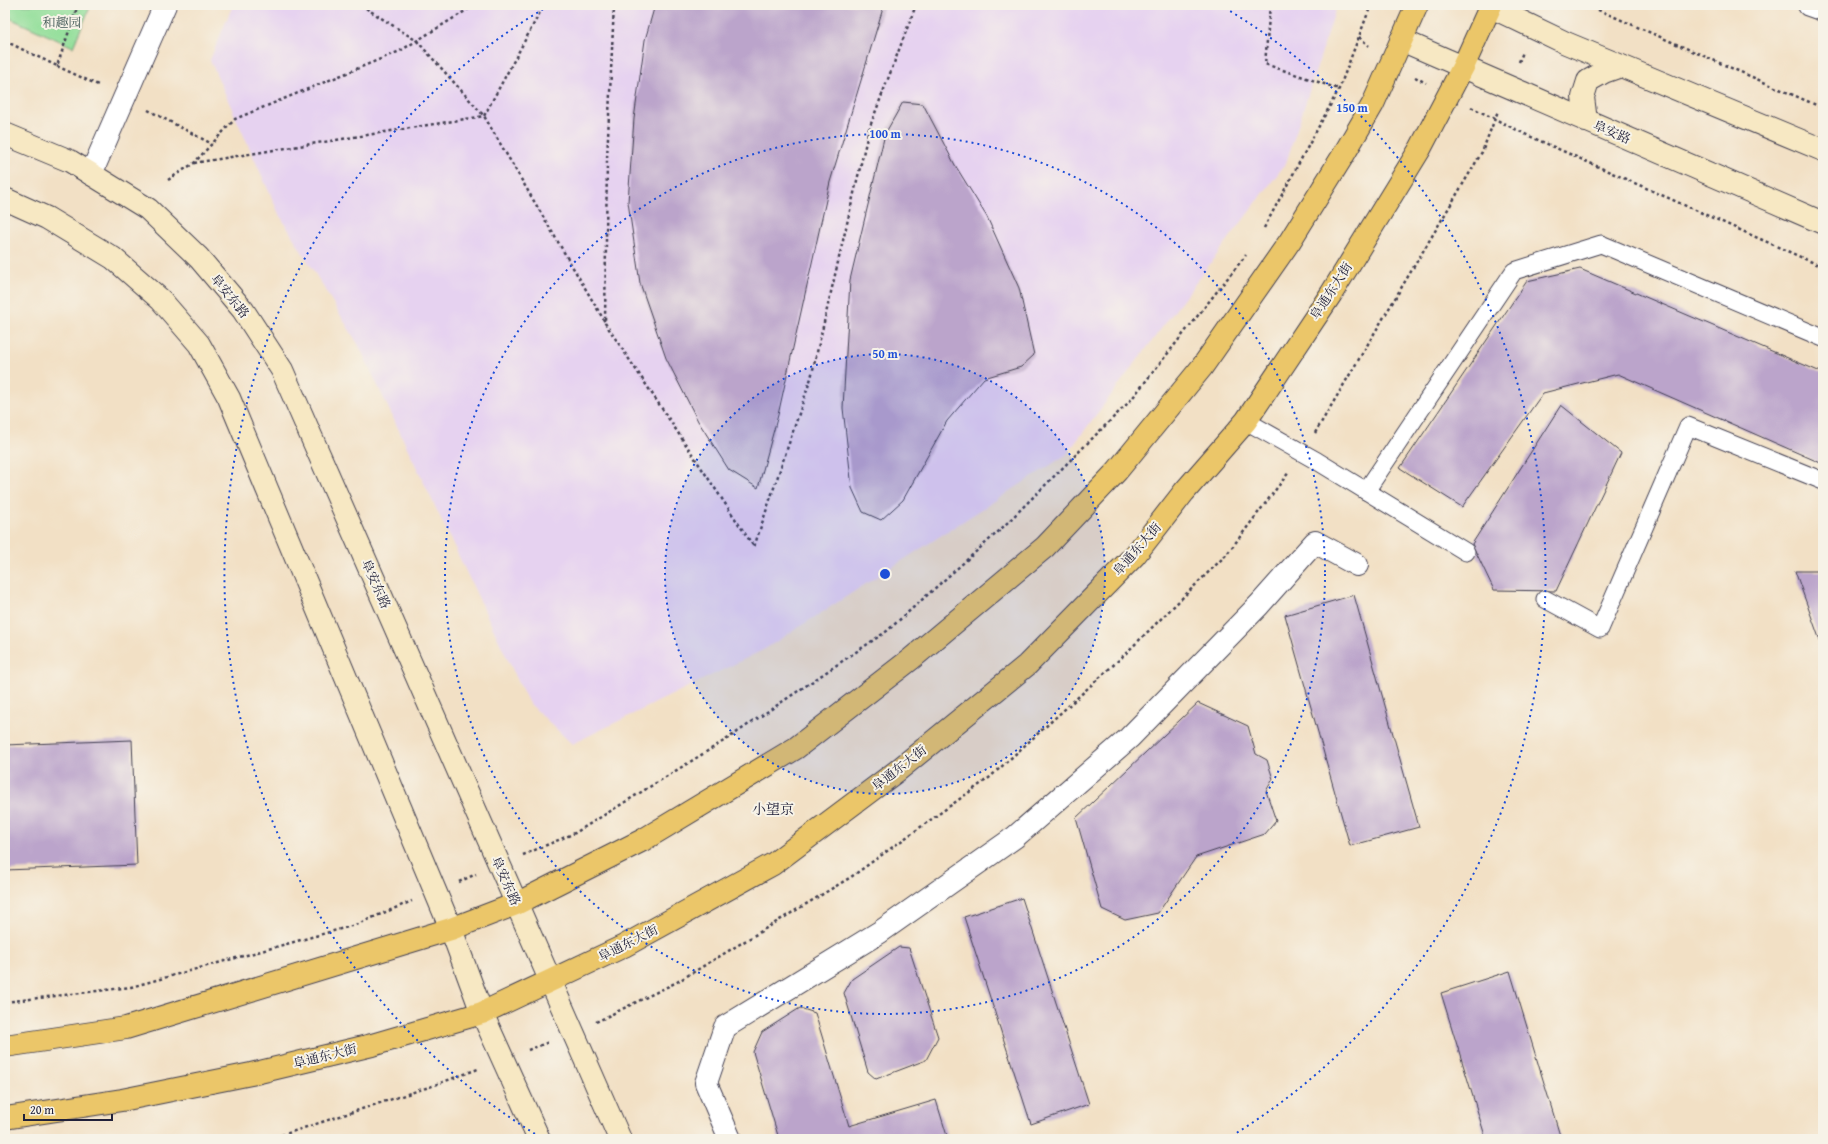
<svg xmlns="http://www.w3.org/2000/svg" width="1828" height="1144" font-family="'Gentium Book Plus','Noto Serif SC',serif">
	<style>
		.built { fill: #e6d2f0 }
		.green { fill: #94df9b; stroke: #5b806b }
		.building { fill: #bba4cb }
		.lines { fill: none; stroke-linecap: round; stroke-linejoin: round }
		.lane-casing { stroke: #413e50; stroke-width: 19 }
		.street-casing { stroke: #413e50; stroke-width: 24 }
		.secondary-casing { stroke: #413e50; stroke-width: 24 }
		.primary-casing { stroke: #413e50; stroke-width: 24 }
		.path { stroke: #413e50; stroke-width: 2.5; stroke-dasharray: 3 3; stroke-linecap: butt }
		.lane { stroke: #fff; stroke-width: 17 }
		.street { stroke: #fff; stroke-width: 22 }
		.secondary { stroke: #f7e8c3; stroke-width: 22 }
		.primary { stroke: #ebc669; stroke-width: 22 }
		.ring { fill: none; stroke: #1d4ed8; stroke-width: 2; stroke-dasharray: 2 4 }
		.labels { text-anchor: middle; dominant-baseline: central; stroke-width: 4; stroke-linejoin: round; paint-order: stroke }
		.park-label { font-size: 13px; fill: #445b58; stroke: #f7f3e8 }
		.street-label { font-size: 13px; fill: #22223b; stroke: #f7f3e8 }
		.neighbourhood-label { font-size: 14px; fill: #22223b; stroke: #f7f3e8 }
		.centre { fill: #1d4ed8; stroke: #f7f3e8; stroke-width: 2 }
		.ring-label { font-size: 12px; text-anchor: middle; font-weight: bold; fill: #1d4ed8; stroke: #f7f3e8; stroke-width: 4; stroke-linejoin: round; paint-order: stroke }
	</style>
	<rect width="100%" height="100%" fill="#f7f3e8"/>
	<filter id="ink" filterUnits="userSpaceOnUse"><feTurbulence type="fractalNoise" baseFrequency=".025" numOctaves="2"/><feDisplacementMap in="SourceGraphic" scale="8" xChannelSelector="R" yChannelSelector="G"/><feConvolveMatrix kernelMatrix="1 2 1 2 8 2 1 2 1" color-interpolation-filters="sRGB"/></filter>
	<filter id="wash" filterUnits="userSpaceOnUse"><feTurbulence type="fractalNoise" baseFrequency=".012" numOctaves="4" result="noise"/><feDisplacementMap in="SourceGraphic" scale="16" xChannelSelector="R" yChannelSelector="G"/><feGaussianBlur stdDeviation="0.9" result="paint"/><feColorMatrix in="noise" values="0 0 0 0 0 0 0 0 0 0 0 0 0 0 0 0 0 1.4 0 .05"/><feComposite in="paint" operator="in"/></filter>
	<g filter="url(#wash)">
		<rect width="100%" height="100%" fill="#f2e0c5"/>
		<!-- built -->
		<polygon class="built" points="233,5 1337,5 1286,163 1066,455 765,649 572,744 528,702 358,344 279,214 210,60"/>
		<!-- green -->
		<polygon class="green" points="5,5 91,5 73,47 5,16"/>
		<g id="blocks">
			<!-- building -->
			<g class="building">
				<polygon points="655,5 884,5 830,182 778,415 758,488 729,470 698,421 666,358 640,283 628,202 634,119 645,40"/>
				<polygon points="903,102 923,104 955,165 987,217 1019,288 1034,355 1021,367 984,378 947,421 903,500 881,520 863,512 852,488 843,408 850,280 885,134"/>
				<polygon points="1580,269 1823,373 1823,464 1618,374 1543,393 1462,507 1400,468 1527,281"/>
				<polygon points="1561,405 1621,453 1556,591 1494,590 1472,544"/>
				<polygon points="1795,571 1823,571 1823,649"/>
				<polygon points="1354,595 1419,827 1350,846 1285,615"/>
				<polygon points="1198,703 1248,726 1256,754 1267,760 1273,779 1266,791 1276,821 1265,834 1196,857 1158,913 1125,920 1102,909 1076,818"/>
				<polygon points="132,740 137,865 5,870 5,745"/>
				<polygon points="1022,898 1089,1104 1031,1124 964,917"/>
				<polygon points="899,947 909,948 938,1037 926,1060 876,1079 868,1072 844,993 852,979"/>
				<polygon points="1510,971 1561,1139 1486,1139 1441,993"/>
				<polygon points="800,1008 815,1013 849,1126 936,1100 947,1136 937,1139 779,1139 753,1052 762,1032"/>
			</g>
		</g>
	</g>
	<g filter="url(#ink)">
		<use href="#blocks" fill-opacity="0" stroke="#413e50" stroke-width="1"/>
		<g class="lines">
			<!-- lane casing -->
			<g class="lane-casing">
				<g id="lane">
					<polyline points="1246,421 1317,461 1466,552"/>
					<polyline points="1366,491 1514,271 1601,244 1823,338"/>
					<polyline points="1545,599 1600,629 1688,426 1823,481"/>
				</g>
			</g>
			<!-- street casing -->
			<g class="street-casing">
				<g id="street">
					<polyline points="1809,5 1823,10"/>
					<polyline points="91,174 165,5"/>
					<polyline points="730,1139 706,1083 725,1027 880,932 1015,837 1129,738 1259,605 1315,542 1357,565"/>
				</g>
			</g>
			<!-- secondary casing -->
			<g class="secondary-casing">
				<g id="secondary">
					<polyline points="1487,5 1566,43 1823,150"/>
					<polyline points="1401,40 1823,223"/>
					<polyline points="1586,121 1583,97 1588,81 1604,72 1621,66"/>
					<polyline points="5,134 70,161 148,209 199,258 243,310 282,370 620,1139"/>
					<polyline points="5,199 47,218 113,258 161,300 199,344 229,398 451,929 482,1013 539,1139"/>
				</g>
			</g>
			<!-- primary casing -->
			<g class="primary-casing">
				<g id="primary">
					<polyline points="5,1046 126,1028 451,929 516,904 643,840 796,748 911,659 1045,547 1117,471 1202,367 1290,241 1344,154 1373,104 1417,5"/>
					<polyline points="5,1118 122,1100 251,1074 372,1045 482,1013 624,946 773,864 897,771 1027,665 1135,555 1184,492 1246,421 1331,294 1420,149 1463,67 1491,5"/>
				</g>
			</g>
			<!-- path -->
			<g class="path">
				<polyline points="361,5 417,41 484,116 605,322"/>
				<polyline points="614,5 607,159 605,323 754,547 811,378 869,129 916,5"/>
				<polyline points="1270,5 1265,64 1339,89"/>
				<polyline points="1587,5 1823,108"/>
				<polyline points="1359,37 1369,46"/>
				<polyline points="5,41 57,66 78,5"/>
				<polyline points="1519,62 1523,52"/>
				<polyline points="57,66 100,86"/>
				<polyline points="1415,77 1426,83"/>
				<polyline points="1471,107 1527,135 1823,267"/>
				<polyline points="148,110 212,144"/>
				<polyline points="194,163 484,116 544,5"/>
				<polyline points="168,180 194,163 235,119 400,51 475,5"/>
				<polyline points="1264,228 1339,89 1371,5"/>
				<polyline points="1315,433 1482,152 1498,111"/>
				<polyline points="523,855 575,833 727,739 887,631 998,532 1130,401 1246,255"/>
				<polyline points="459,882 476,874"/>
				<polyline points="5,1002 131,987 355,925 412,901"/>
				<polyline points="596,1022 677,982 851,877 989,778 1120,659 1227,554 1289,472"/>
				<polyline points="528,1050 549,1042"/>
				<polyline points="270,1139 432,1086 478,1069"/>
			</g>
			<!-- lane -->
			<use href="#lane" class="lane"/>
			<!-- street -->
			<use href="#street" class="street"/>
			<!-- secondary -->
			<use href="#secondary" class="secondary"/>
			<!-- primary -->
			<use href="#primary" class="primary"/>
		</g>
	</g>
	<!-- distance rings -->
	<circle cx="885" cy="574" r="220" fill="#1d4ed8" fill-opacity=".12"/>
	<g class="ring">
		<circle cx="885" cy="574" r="220"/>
		<circle cx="885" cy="574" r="440"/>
		<path d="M540 1137A660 660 0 0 1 550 5M1220 5A660 660 0 0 1 1230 1137"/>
	</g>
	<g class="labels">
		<!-- park labels -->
		<g class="park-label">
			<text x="62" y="22">和趣园</text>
		</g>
		<!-- street labels -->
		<g class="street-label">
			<text transform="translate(1612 132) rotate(23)">阜安路</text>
			<text transform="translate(1331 291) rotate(-57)">阜通东大街</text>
			<text transform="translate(230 296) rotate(51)">阜安东路</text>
			<text transform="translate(1137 549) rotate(-49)">阜通东大街</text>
			<text transform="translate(376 584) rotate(66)">阜安东路</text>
			<text transform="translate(899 768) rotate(-38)">阜通东大街</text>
			<text transform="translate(506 881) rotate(66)">阜安东路</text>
			<text transform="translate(628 943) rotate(-27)">阜通东大街</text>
			<text transform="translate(325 1056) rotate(-14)">阜通东大街</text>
		</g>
		<!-- neighbourhood labels -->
		<g class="neighbourhood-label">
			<text x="773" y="809">小望京</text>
		</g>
	</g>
	<circle cx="885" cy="574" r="6" class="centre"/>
	<g class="ring-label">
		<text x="1352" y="112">150 m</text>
		<text x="885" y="138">100 m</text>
		<text x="885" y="358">50 m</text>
	</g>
	<!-- margin -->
	<rect width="1828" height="1144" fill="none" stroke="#f7f3e8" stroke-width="20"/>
	<!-- scale -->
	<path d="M24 1114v6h88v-6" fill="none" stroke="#22223b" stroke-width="2"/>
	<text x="30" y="1114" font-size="12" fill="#22223b" stroke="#f7f3e8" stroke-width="3" paint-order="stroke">20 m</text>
</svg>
